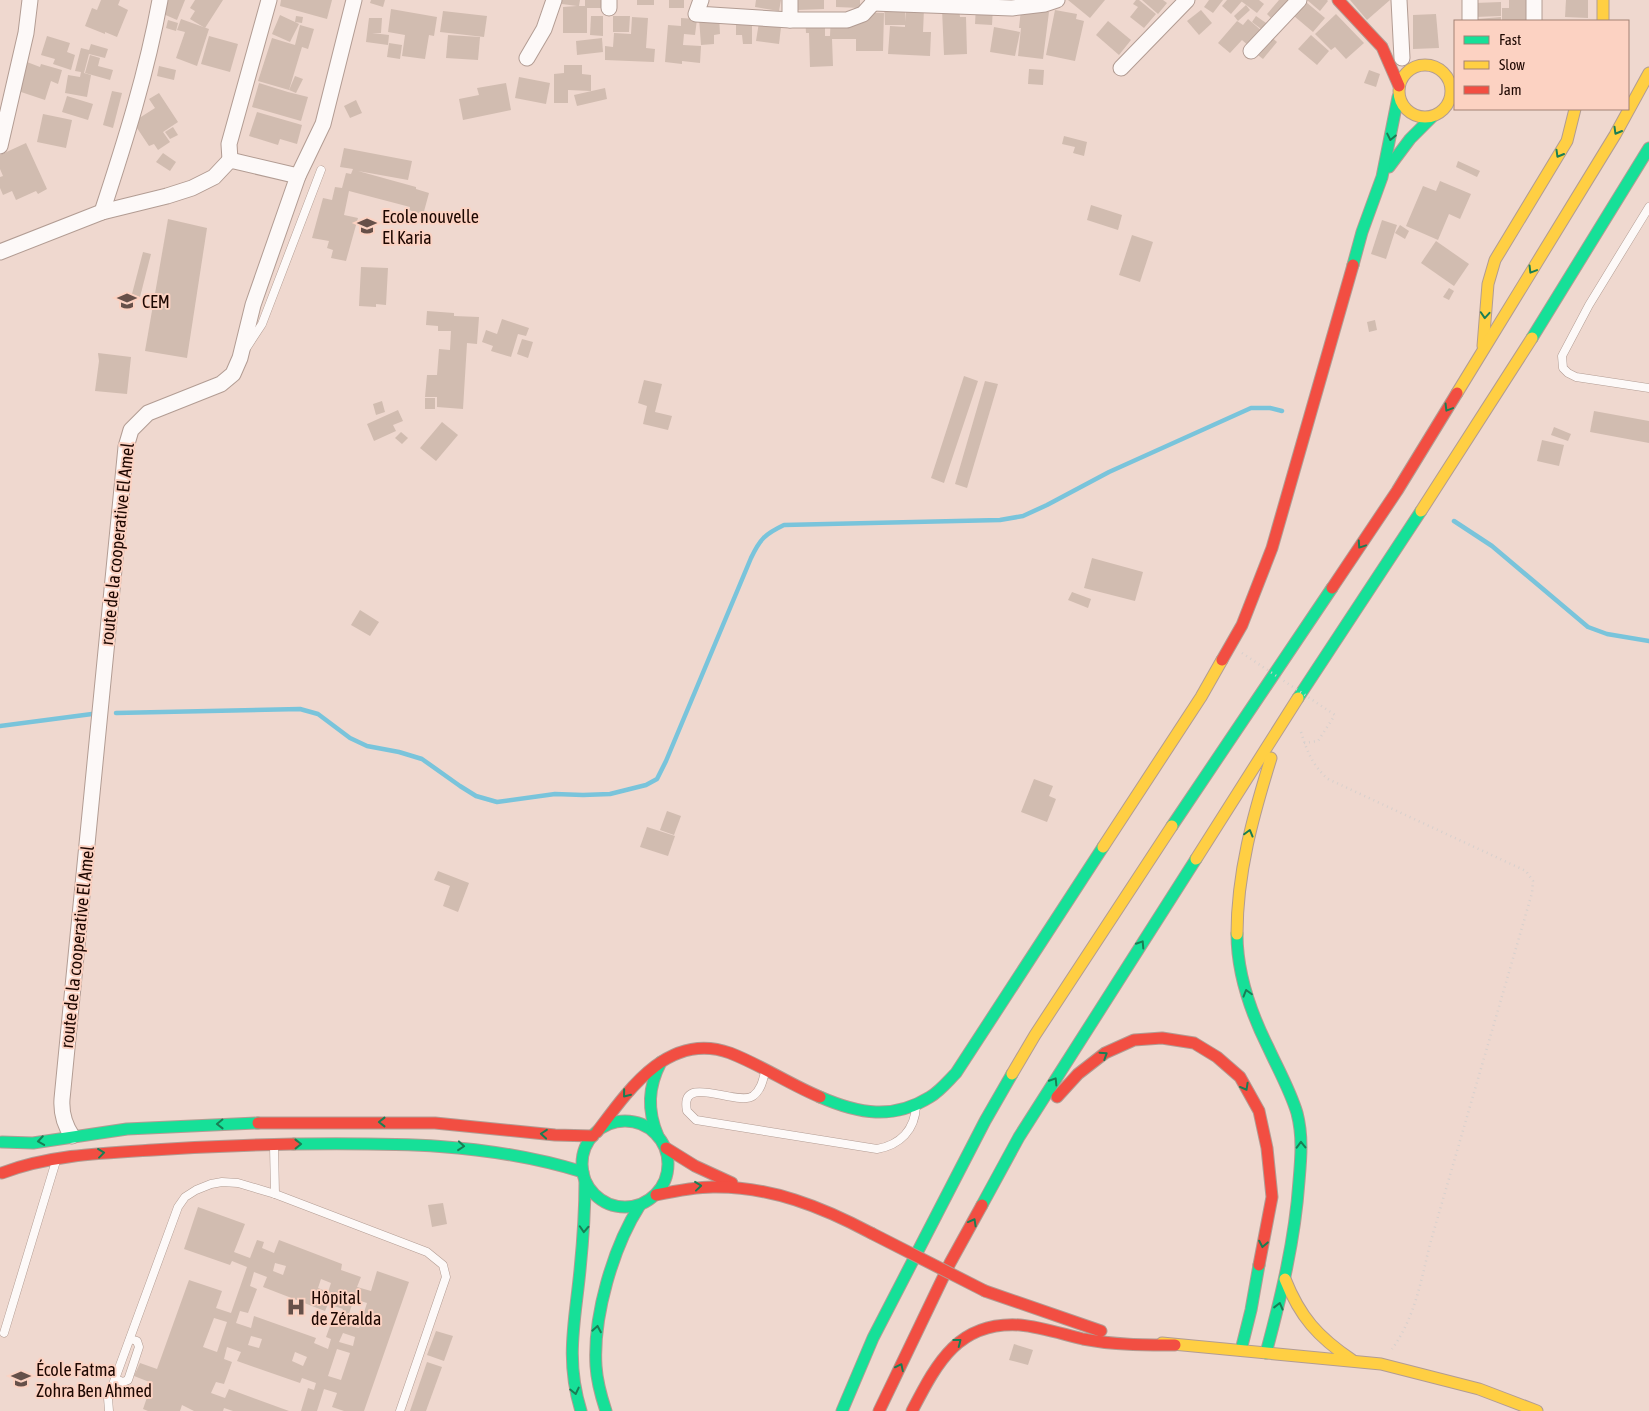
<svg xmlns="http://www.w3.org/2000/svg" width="1649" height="1411" font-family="'Asap Condensed',sans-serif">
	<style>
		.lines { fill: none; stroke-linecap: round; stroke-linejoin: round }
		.stream { stroke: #79c4db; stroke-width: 4.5 }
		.building { fill: #d1bcb0; fill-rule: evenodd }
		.lane-casing { stroke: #b29c93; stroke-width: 9 }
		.street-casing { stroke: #b29c93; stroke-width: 17 }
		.fast-casing { stroke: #b29c93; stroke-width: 13 }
		.slow-casing { stroke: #b29c93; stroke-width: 13 }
		.jam-casing { stroke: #b29c93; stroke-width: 13 }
		.path { stroke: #d7d0cd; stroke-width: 2.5; stroke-dasharray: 1 4; stroke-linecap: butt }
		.lane { stroke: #fdf9f8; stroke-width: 8 }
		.street { stroke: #fdf9f8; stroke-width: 15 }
		.fast { stroke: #16e098; stroke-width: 11 }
		.slow { stroke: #ffcf43; stroke-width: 11 }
		.jam { stroke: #f24e42; stroke-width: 11 }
		.jam-bridge-casing { stroke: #b29c93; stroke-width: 13; stroke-linecap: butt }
		.path-bridge { stroke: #d7d0cd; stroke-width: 2.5; stroke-dasharray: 1 4; stroke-linecap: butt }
		.jam-bridge { stroke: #f24e42; stroke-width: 11 }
		.oneway { stroke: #197e54 }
		.labels { text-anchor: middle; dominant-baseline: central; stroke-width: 4; stroke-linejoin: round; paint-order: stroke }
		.poi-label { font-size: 18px; fill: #1d0701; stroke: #fcd2c2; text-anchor: start }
		.street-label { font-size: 18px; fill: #1d0701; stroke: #fcd2c2 }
	</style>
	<rect width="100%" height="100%" fill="#efd8cf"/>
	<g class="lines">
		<!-- stream -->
		<g class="stream">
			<polyline points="1454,521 1492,546 1588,627 1607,634 1649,641"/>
			<path d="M116,713L300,709L318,714L350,738L367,746L399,752L422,759L460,786L476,796L497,802L555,794L583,795L610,794L646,785L657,779L666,761L751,558C760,539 765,534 784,525L1000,520L1023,516L1047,505L1109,472L1251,408H1270L1282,411"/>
			<polyline points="0,726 92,714"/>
		</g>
	</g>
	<!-- building -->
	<g class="building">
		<polygon points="101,0 120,0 118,5 128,10 117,37 105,32 105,34 85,26 92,8 97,10"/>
		<polygon points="166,0 185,0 177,20 161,13"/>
		<polygon points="195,0 223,0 205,28 190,19 195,11 190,8"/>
		<polygon points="281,0 332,0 327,19 280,6"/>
		<polygon points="371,0 385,0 383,7 370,3"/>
		<polygon points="562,0 580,0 579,6 585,6 585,0 603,0 603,8 587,8 587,33 563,33 563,7 577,6 562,4"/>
		<rect x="637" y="0" width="17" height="5"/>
		<rect x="669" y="0" width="15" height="8"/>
		<polygon points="756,0 781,0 779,11 755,7"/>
		<polygon points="797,0 824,0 824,9 797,10"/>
		<polygon points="836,0 860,0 860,8 836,7"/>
		<polygon points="905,0 905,22 906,8 924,9 923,32 931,32 930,56 888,54 890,26 905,27 905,25 885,25 884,1"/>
		<polygon points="1068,0 1105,0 1090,18"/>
		<polygon points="1136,0 1139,0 1156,14 1144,28 1130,17 1138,7 1133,4"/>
		<polygon points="1142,0 1163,0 1167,3 1158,14"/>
		<polygon points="1209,0 1223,0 1213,13 1204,7"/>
		<polygon points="1227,0 1243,0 1231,14 1222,6"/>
		<polygon points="1243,0 1259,0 1264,4 1257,13 1241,1"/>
		<polygon points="1279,0 1294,0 1275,22 1267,14"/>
		<polygon points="1307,0 1327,0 1328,1 1320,11"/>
		<polygon points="1350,0 1390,0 1367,20"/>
		<polygon points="1509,0 1528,0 1527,21 1502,21 1502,8 1509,8"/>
		<polygon points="1566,0 1588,0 1588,18 1565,17"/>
		<polygon points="1306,2 1325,18 1313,32 1294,16"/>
		<polygon points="1501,2 1501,16 1475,17 1475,3"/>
		<polygon points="1246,5 1250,10 1238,21 1234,16"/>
		<polygon points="976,6 993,7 992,25 975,24"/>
		<polygon points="391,9 437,17 434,36 429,35 425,59 402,56 405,35 388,32"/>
		<polygon points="942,9 959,9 960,17 966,17 967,54 944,55"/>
		<polygon points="1021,9 1049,12 1043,59 1018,56 1021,28 1019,28"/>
		<polygon points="1055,10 1077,14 1076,19 1084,21 1075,61 1046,55"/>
		<polygon points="1201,10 1212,23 1199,35 1187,21"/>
		<polygon points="443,11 487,16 484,37 440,32"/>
		<polygon points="831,12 884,13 883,51 856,51 856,39 832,39 833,66 810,67 809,33 806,33 805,15 825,14 825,36 830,36"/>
		<polygon points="1336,14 1364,43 1346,59 1335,47 1331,50 1315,34"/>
		<polygon points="1436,14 1439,48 1413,49 1413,15"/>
		<polygon points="280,15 295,22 296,16 303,17 302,23 295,22 299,24 290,42 272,34"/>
		<polygon points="752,15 752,44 743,44 742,35 736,35 736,16"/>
		<polygon points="591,16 603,16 603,36 590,35"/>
		<polygon points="613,16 630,16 629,32 613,32"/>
		<polygon points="719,16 720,34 714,35 714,44 701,45 699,18"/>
		<polygon points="760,16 782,19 779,44 756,41"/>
		<polygon points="1256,16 1269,25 1265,32 1252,22"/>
		<polygon points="632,17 648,18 646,48 655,49 654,62 605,60 605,46 613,47 614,33 631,34"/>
		<polygon points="1501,17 1501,21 1477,21 1477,19"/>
		<polygon points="369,18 382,18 381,33 372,33 389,35 388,45 366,42"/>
		<polygon points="681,18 697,19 695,35 684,34 683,45 701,46 700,63 682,61 682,64 665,62 668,25 681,26"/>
		<polygon points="181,19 209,29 197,66 176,58 185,32 177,30"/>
		<polygon points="1248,19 1263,32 1250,47 1242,40 1230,53 1218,43 1237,21 1243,25"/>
		<polygon points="168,20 178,23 176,31 166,28"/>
		<polygon points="1108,21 1131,40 1119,55 1096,35"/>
		<polygon points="300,25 314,29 308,49 302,47 289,90 258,81 272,38 295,45"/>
		<polygon points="994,27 1020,32 1015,56 990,52"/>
		<polygon points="448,35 480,37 478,60 446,58"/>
		<polygon points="1269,35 1277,42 1263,59 1254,52"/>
		<polygon points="1311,35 1329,51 1317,65 1298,49"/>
		<polygon points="47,36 70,43 67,52 75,55 71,70 53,64 55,59 41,55"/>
		<polygon points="209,36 238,44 230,72 201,64"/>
		<polygon points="602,38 603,52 577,55 576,41"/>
		<polygon points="389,43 402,45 400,59 387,57"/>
		<polygon points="91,44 108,49 105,58 89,54 84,73 91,75 87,97 65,93 68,75 80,77 81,72 75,71 81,48 89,50"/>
		<polygon points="90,55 100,58 98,66 113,70 110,80 85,73"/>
		<polygon points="27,62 40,67 41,64 62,70 58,84 51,81 45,100 18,91"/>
		<polygon points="564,65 582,65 582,74 591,75 591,91 568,90 568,103 554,103 554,74 564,73"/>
		<polygon points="159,66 176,70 174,80 157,76"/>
		<polygon points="1029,69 1044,70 1043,85 1028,84"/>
		<polygon points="1369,70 1380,74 1376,87 1364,83"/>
		<polygon points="295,76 303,79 296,93 289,90"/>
		<polygon points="519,77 550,83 546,104 515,98"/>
		<polygon points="259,83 288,92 288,93 288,92 308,97 301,121 252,107"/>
		<polygon points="506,83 511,110 463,120 459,99 479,95 477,88"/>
		<polygon points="605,88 607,99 577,106 574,95"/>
		<polygon points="112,91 122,93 113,128 103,125"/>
		<polygon points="159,93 178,122 163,132 170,142 158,150 154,144 149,146 133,122 155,108 149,99"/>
		<polygon points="67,96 93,104 88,120 62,112"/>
		<polygon points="356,100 362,113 350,118 344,106"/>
		<polygon points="257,112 302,125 297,144 280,139 278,145 249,136"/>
		<polygon points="43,114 72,120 66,148 37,142"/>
		<polygon points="173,127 178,135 170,139 165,132"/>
		<polygon points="1064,136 1087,142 1084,156 1073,153 1075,147 1062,144"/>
		<polygon points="26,143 47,189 38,194 36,191 16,200 12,191 3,195 0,188 0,177 3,176 0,169 0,155"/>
		<polygon points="344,148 412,161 408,180 358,171 416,187 416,189 429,193 423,215 409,210 410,207 349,191 344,215 358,218 346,261 331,258 333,250 327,248 329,241 312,238 323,198 332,200 335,187 342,188 346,173 351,174 353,169 340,167"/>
		<polygon points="163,153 176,162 170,171 156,162"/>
		<polygon points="1458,161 1480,171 1477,177 1456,167"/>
		<polygon points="1440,181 1471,194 1460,219 1449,214 1438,240 1406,226 1423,186 1436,191"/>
		<polygon points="1091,205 1122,215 1118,230 1087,220"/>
		<polygon points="168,219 207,228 187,358 145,351"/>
		<polygon points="1382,220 1397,225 1386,259 1371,254"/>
		<polygon points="1400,225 1409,231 1405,239 1395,233"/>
		<polygon points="1132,235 1153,242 1140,282 1119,275"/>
		<polygon points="1436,241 1469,264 1454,286 1421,263"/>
		<polygon points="143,252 151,254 140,297 132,294"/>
		<polygon points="361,267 388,268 386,305 376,304 376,307 359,306"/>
		<polygon points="1449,288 1454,291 1449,300 1443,297"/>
		<polygon points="427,311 454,313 454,316 479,317 477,344 467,343 463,409 437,407 437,397 425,397 427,375 437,375 439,349 450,350 451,331 438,331 438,326 426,325"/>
		<polygon points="502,319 529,328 526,336 518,334 511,357 491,351 493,346 482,342 486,330 497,334"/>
		<polygon points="1375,320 1377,330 1369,332 1367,322"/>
		<polygon points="522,339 533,342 528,358 517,354"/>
		<polygon points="98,353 131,357 127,394 95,391 99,361"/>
		<polygon points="964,376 978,381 944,483 931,478"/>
		<polygon points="644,380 662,384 655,412 672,416 668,430 643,424 647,406 638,403"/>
		<polygon points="985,381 998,384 967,488 955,484"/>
		<rect x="425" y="398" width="10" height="11"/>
		<polygon points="382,401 385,412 376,415 373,404"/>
		<polygon points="398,410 403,421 393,425 396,431 374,441 367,424"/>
		<polygon points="1594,411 1649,421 1649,443 1590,432"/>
		<polygon points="442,422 458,435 436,461 420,448"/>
		<polygon points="1554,427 1571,434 1568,441 1551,435"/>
		<polygon points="401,432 408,438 402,444 395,438"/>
		<polygon points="1542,440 1564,445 1559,466 1537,461"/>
		<polygon points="1092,558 1143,572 1135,601 1084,588"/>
		<polygon points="1072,592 1091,599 1088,608 1068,600"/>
		<polygon points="360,610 379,622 370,636 351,625"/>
		<polygon points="1034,779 1053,786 1049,796 1056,799 1047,822 1021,812"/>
		<polygon points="667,811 681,816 674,835 660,830"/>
		<polygon points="647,827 675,836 668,856 640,847"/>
		<polygon points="438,871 469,883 458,912 443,906 450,886 434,880"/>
		<polygon points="443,1203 447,1224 432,1227 428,1205"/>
		<path d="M198,1207L245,1224L234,1252L250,1258L257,1240L264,1242L262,1248L274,1253L279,1240L342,1264L341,1270L361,1277L357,1287L371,1291L377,1271L409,1282L364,1411H344L332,1407L337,1393L324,1389L317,1411H301L308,1388L314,1390L316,1383L302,1378L300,1383L237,1361L241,1352L227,1347L224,1359L232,1362L224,1384L216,1382L211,1393L225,1398L229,1389L289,1411H233L224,1408L223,1411H194L182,1405L180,1411H148L143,1409L152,1383L134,1376L140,1363L157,1369L189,1280L222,1291L216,1308L231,1313L247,1267L232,1261L230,1265L184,1249ZM275,1263L286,1266L283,1275L273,1271ZM254,1272L267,1277L263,1287L325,1311L328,1304L343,1309L340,1317L334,1315L326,1337L331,1339L328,1349L314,1343L316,1338L254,1316L251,1328L236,1323L240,1311L248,1313L257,1289L250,1286ZM321,1279L331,1283L328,1292L318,1288ZM354,1299L367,1303L359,1328L345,1325ZM214,1318L227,1322L217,1352L203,1347ZM343,1333L355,1337L353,1346L339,1342ZM251,1336L262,1339L259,1348L248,1345ZM337,1349L350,1353L341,1380L328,1376ZM295,1352L307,1357L303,1366L292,1361Z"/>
		<polygon points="436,1331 453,1336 444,1361 427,1355"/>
		<polygon points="1014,1344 1033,1350 1028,1365 1009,1360"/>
		<polygon points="427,1362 442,1367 426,1411 410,1411"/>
	</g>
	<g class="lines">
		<!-- lane casing -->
		<g class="lane-casing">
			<g id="lane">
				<polyline points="1649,207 1589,305 1562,356 1563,368 1568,373 1576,377 1649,388"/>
				<polyline points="247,347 262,324 321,170"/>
				<path d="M765,1072C763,1080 761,1090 753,1096C737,1107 679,1072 687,1111L696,1120L877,1149C900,1145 915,1130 916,1106"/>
				<polyline points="274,1146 275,1194"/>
				<polyline points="4,1333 56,1161"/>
				<polyline points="115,1379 123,1382 128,1380 139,1347 137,1341 130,1339"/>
				<polyline points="109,1411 108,1398 178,1207 185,1197 196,1190 211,1184 222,1182 238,1183 275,1194 427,1252 443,1265 446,1277 400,1411"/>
			</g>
		</g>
		<!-- street casing -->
		<g class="street-casing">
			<g id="street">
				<polyline points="701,0 696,14 790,20 847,20 863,14 873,3"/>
				<polyline points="873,0 873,3 1012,8 1045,4 1057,0"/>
				<polyline points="1399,0 1402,58"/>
				<polyline points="1470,0 1470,21"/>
				<polyline points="609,8 609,0"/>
				<polyline points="790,20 790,0"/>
				<polyline points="1534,21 1534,0"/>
				<polyline points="1251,51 1299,0"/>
				<polyline points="527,58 544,29 554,0"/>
				<polyline points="1121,68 1187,0"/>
				<polyline points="0,146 26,33 30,0"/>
				<polyline points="230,160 229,144 269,0"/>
				<path d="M102,212C125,142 147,72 160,0"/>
				<polyline points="0,252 102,212 167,196 192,188 214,177 230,160 298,176"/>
				<path d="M72,1136C64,1124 61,1113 62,1099L126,447L131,430L148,413L221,384L233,374L240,358L253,305L298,176L323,124L354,0"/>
			</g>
		</g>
		<!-- fast casing -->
		<g class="fast-casing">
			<g id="fast">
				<polyline points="1389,167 1410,139 1432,117"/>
				<polyline points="1353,265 1362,232 1382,177 1398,97"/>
				<polyline points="1532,338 1649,148"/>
				<polyline points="1298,698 1421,511"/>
				<polyline points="1172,826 1332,588"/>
				<path d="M1237,934C1237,972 1251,1013 1268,1047C1278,1069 1290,1090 1297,1113C1303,1136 1301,1158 1299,1181C1295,1240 1281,1297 1266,1353"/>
				<path d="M820,1097C859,1114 893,1120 930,1097C940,1091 948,1081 956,1073L1103,847"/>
				<circle cx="625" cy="1164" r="43"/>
				<path d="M658,1136C647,1110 648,1087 661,1062"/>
				<polyline points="2,1142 33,1143 127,1129 258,1123"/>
				<path d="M294,1144C395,1143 485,1142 583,1172"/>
				<polyline points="982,1205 1019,1137 1196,859"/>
				<polyline points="1241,1350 1251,1310 1259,1265"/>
				<path d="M581,1411C565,1359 575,1322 580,1270C583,1240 585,1211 585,1181"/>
				<path d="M606,1411C601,1396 597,1382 596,1366C593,1316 613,1247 640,1205"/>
				<polyline points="842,1411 873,1338 985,1121 1012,1074"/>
			</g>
		</g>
		<!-- slow casing -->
		<g class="slow-casing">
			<g id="slow">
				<polyline points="1603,0 1603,21"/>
				<circle cx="1425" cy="91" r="26"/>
				<polyline points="1483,346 1488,284 1495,260 1567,141 1575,109"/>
				<polyline points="1457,393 1615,135 1649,73"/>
				<polyline points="1421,511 1532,338"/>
				<polyline points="1103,847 1201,697 1222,660"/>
				<polyline points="1196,859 1298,698"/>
				<path d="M1237,934C1237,873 1253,816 1271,758"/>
				<polyline points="1012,1074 1035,1035 1172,826"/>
				<path d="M1285,1279C1300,1317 1318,1337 1352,1360"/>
				<polyline points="1162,1343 1381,1364 1479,1389 1537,1411"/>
			</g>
		</g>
		<!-- jam casing -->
		<g class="jam-casing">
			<g id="jam">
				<polyline points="1338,0 1382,47 1399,86"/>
				<polyline points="1332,588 1397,491 1457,393"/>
				<polyline points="1222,660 1242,625 1272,548 1353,265"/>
				<polyline points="1057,1097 1078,1074 1105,1053 1134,1040 1162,1038 1194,1043 1217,1057 1240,1077 1259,1111 1267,1148 1272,1197 1259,1265"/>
				<polyline points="258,1123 435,1123 555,1135 593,1136"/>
				<path d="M597,1132C629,1089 669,1031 730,1053C761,1065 789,1084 820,1097"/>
				<polyline points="666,1148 695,1166 732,1183"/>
				<path d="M2,1173C49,1155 103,1153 153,1150C200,1147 247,1145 294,1144"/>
				<path d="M656,1195C675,1191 694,1187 713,1187C770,1186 822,1207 871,1233"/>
				<polyline points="985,1291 1101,1331"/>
				<polyline points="879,1411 950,1263 982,1205"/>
				<path d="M912,1411C937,1363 958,1321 1020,1325C1041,1327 1062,1334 1083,1339C1114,1345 1144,1345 1175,1345"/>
			</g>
		</g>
		<!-- path -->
		<g class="path">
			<path d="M1301,732C1307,751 1312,765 1328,779L1526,871L1533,881L1532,893L1430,1244C1421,1281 1415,1317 1392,1349"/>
			<polyline points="1304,743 1318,741 1335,715"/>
		</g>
		<!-- lane -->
		<use href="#lane" class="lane"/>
		<!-- street -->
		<use href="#street" class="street"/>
		<!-- fast -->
		<use href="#fast" class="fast"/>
		<!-- slow -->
		<use href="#slow" class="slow"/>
		<!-- jam -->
		<use href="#jam" class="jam"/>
		<!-- jam-bridge casing -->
		<g class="jam-bridge-casing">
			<polyline id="jam-bridge" points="871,1233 985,1291"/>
		</g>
		<!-- path-bridge -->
		<polyline class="path-bridge" points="1242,653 1335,715"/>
		<!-- jam-bridge -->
		<use href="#jam-bridge" class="jam-bridge"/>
	</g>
	<!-- one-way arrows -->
	<defs><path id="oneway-chevron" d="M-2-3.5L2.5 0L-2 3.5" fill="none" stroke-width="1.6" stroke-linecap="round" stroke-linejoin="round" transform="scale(1.25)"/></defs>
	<g class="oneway">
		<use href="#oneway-chevron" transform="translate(1617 131) rotate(120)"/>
		<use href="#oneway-chevron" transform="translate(1391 137) rotate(102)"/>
		<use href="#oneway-chevron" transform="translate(1559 154) rotate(120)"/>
		<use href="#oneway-chevron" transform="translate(1532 270) rotate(121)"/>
		<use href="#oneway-chevron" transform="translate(1485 315) rotate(94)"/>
		<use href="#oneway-chevron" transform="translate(1448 408) rotate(121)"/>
		<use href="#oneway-chevron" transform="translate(1361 545) rotate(124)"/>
		<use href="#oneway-chevron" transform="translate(1249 833) rotate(-75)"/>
		<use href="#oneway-chevron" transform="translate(1141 944) rotate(-57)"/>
		<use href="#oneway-chevron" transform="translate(1247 993) rotate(-106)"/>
		<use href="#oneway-chevron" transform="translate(1104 1055) rotate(-33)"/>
		<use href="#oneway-chevron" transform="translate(1054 1081) rotate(-58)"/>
		<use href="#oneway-chevron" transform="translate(1245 1087) rotate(61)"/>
		<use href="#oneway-chevron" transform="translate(626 1094) rotate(129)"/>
		<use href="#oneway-chevron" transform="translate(382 1122) rotate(180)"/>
		<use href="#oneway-chevron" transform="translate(220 1124) rotate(179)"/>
		<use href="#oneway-chevron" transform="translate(544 1134) rotate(-175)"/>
		<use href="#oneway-chevron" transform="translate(41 1141) rotate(171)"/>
		<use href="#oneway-chevron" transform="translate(298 1144) rotate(-1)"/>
		<use href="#oneway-chevron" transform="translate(1301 1145) rotate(-91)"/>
		<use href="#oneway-chevron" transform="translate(461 1146) rotate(5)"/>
		<use href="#oneway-chevron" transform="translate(101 1153) rotate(-7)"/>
		<use href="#oneway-chevron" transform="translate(698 1186) rotate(-6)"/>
		<use href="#oneway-chevron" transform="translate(973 1222) rotate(-61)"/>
		<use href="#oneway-chevron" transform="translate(584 1229) rotate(93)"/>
		<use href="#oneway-chevron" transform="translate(1263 1244) rotate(101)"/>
		<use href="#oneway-chevron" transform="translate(1279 1306) rotate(-76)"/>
		<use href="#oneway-chevron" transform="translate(597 1329) rotate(-80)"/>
		<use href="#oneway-chevron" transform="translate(958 1342) rotate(-38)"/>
		<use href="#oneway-chevron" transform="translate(900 1367) rotate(-64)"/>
		<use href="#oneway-chevron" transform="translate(575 1391) rotate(77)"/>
	</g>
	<!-- icons -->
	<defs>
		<g id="school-bare" transform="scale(1.5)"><path d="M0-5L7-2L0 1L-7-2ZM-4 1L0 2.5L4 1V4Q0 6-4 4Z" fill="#665049" stroke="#fcd2c2" stroke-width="2.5" paint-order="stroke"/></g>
		<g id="hospital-bare" transform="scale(1.5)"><path d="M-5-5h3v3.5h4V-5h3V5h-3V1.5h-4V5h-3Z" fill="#665049" stroke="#fcd2c2" stroke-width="2.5" paint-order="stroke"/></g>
	</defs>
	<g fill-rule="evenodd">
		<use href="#school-bare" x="367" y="226"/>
		<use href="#school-bare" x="127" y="301"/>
		<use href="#hospital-bare" x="296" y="1307"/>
		<use href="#school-bare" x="21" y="1379"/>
	</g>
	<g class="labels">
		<!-- poi labels -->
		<g class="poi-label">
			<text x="382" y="216">Ecole nouvelle<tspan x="382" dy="21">El Karia</tspan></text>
			<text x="142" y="301">CEM</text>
			<text x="311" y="1297">Hôpital<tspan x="311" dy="21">de Zéralda</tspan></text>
			<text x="36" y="1369">École Fatma<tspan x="36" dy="21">Zohra Ben Ahmed</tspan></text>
		</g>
		<!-- street labels -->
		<g class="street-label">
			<text transform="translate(117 544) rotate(-84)">route de la cooperative El Amel</text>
			<text transform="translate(77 947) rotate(-84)">route de la cooperative El Amel</text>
		</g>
	</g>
	<!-- legend -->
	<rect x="1454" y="20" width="175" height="90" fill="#fcd2c2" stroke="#a38175"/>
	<rect x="1464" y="36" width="25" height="8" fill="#16e098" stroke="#a38175"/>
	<text x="1499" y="45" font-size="15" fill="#1d0701">Fast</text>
	<rect x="1464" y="61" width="25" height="8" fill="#ffcf43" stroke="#a38175"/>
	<text x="1499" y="70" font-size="15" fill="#1d0701">Slow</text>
	<rect x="1464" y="86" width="25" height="8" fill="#f24e42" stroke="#a38175"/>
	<text x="1499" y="95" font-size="15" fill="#1d0701">Jam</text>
</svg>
